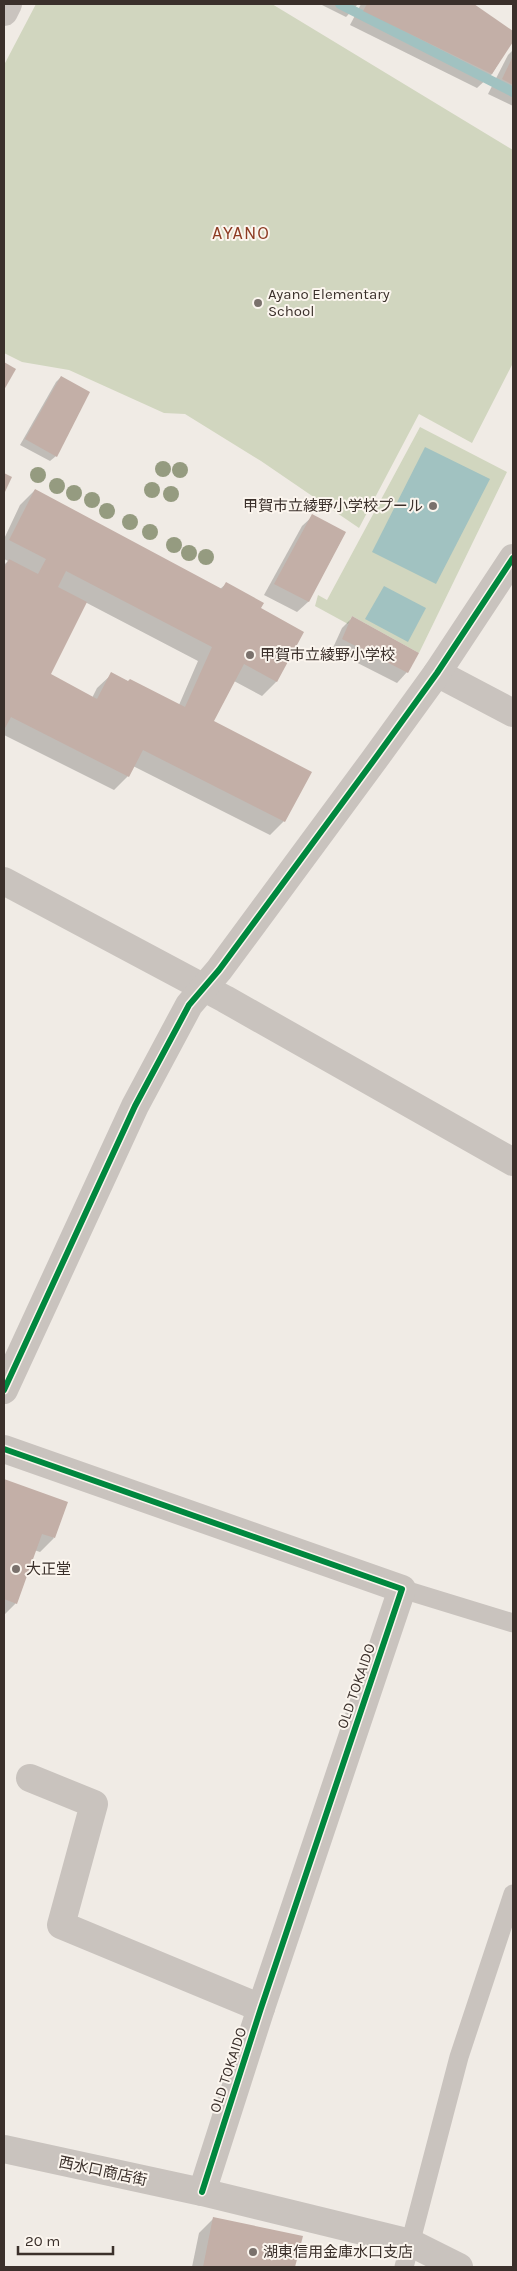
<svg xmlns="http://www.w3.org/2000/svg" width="517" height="2271" font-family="Karla,'Noto Sans JP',sans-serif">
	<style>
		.green { fill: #d1d6bf }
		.water { fill: #a1c2c1 }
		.shadow { fill: #0003; fill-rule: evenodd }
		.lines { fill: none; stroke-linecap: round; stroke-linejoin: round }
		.stream { stroke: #a1c2c1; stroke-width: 10 }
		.building { fill: #c3afa7; fill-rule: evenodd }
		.lane { stroke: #c9c3be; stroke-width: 19 }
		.street { stroke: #c9c3be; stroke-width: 28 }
		.cycleway-casing { stroke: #fbf5ee; stroke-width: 9 }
		.cycleway { stroke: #00873e; stroke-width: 6 }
		.tree { fill: #959b80 }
		.poi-dot { fill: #7a716c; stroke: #fbf5ee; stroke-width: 2 }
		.labels { text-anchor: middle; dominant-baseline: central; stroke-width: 4; stroke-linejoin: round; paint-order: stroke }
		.poi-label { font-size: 15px; fill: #3b302b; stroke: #fbf5ee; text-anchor: start }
		.street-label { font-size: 15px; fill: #3b302b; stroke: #fbf5ee }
		.quarter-label { font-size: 18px; letter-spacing: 1px; fill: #8c3b22; stroke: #fbf5ee }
	</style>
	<rect width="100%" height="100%" fill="#f0ebe5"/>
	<!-- green -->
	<g class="green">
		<polygon points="36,4 272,4 513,150 513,363 472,443 419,414 359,528 261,461 185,414 164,413 69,370 22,362 4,353 4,65"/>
		<polygon points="420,427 507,472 419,653 352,616 348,624 315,606 318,595 327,600"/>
	</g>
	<!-- water -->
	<g class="water">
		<polygon points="425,447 490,479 436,584 372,552"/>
		<polygon points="384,586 426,608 408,642 365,619"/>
	</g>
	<!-- shadow -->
	<g class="shadow">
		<polygon points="320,4 358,4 346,17"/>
		<polygon points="361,4 471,4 513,32 513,39 492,74 477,88 350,25"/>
		<polygon points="513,50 513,106 488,94 508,55"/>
		<polygon points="61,377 56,456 50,461 20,445 56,382"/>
		<path d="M35,490L220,589L226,584L259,609L302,633L276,682L262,696L234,681L212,721L284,821L270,835L133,766L128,776L114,790L4,735V565L8,561L4,559V539L20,505ZM85,602L198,661L179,705L112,674L97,688L92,698L49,675Z"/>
		<polygon points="313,516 345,533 308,602 297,612 264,595 302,526"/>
		<polygon points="352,618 407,672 397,683 332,650 342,628"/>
		<polygon points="4,1481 54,1538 40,1552 34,1550 16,1603 4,1615"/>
		<polygon points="214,2218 301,2237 294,2267 192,2267 199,2233"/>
	</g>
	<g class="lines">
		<!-- stream -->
		<polyline class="stream" points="340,4 513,92"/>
	</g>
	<!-- building -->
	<g class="building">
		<polygon points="367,4 474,4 513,31 513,42 492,74 363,11"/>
		<polygon points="513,56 513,85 502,79"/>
		<polygon points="4,362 16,369 4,390"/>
		<polygon points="61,376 90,392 57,457 25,439"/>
		<polygon points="4,473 12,477 4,494"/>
		<path d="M35,489L222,589L226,582L264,603L261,608L304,632L277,682L244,664L214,721L312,772L285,822L143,750L129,777L11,717L4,730V568L9,559L38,574L46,559L9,540ZM66,571L212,647L185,707L130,679L128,681L111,672L97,699L51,674L87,602L58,587Z"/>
		<polygon points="312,514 346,532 309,602 274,584"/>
		<polygon points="352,616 419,653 408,673 342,639"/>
		<polygon points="4,1479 68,1502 55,1538 42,1534 17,1604 4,1599"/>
		<polygon points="213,2217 303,2236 295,2267 203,2267"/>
	</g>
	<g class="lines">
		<!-- lane -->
		<g class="lane">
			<polyline points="402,1589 513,1623"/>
			<polyline points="404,2267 459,2057 513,1894"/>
		</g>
		<!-- street -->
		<g class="street">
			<polyline points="4,12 8,4"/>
			<polyline points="437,673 513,713"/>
			<polyline points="4,881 225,999 513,1162"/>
			<polyline points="4,1390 135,1106 189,1005 219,970 374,760 437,673 513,558"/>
			<polyline points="4,1449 402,1589 261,2008 202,2192"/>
			<polyline points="30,1778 94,1804 61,1925 261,2008"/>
			<polyline points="4,2149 202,2192 411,2243 459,2267"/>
		</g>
		<!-- cycleway casing -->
		<g class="cycleway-casing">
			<g id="cycleway">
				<polyline points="4,1390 135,1106 189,1005 219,970 374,760 437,673 513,558"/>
				<polyline points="4,1449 402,1589 261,2008 202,2192"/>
			</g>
		</g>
		<!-- cycleway -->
		<use href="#cycleway" class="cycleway"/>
	</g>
	<!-- trees -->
	<g class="tree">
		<circle cx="163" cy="469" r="8"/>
		<circle cx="180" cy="470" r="8"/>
		<circle cx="38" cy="475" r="8"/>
		<circle cx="57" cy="486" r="8"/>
		<circle cx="152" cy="490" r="8"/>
		<circle cx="74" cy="493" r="8"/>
		<circle cx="171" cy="494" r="8"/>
		<circle cx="92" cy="500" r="8"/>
		<circle cx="107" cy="511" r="8"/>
		<circle cx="130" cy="522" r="8"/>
		<circle cx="150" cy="532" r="8"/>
		<circle cx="174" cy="545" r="8"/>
		<circle cx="189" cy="553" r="8"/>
		<circle cx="206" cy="557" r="8"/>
	</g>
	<!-- markers -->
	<g class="poi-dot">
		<circle cx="258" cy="303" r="5"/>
		<circle cx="433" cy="506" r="5"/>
		<circle cx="250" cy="655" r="5"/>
		<circle cx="16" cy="1569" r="5"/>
		<circle cx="253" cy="2252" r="5"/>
	</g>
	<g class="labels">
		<!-- poi labels -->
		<g class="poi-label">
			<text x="268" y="294">Ayano Elementary<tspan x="268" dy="17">School</tspan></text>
			<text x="423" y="506" text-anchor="end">甲賀市立綾野小学校プール</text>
			<text x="260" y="655">甲賀市立綾野小学校</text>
			<text x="26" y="1569">大正堂</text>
			<text x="263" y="2252">湖東信用金庫水口支店</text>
		</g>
		<!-- street labels -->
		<g class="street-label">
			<text transform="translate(356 1686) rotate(-71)">OLD TOKAIDO</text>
			<text transform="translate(228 2070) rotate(-72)">OLD TOKAIDO</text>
			<text transform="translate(103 2171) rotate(12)">西水口商店街</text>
		</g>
		<!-- quarter labels -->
		<g class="quarter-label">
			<text x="241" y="233">AYANO</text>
		</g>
	</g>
	<!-- border -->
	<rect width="517" height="2271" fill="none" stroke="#3b302b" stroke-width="10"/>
	<!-- scale -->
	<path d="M18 2246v8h95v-8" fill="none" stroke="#3b302b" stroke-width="2.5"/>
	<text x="25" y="2246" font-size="15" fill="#3b302b" stroke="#fbf5ee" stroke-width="4" paint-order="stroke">20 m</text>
</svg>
